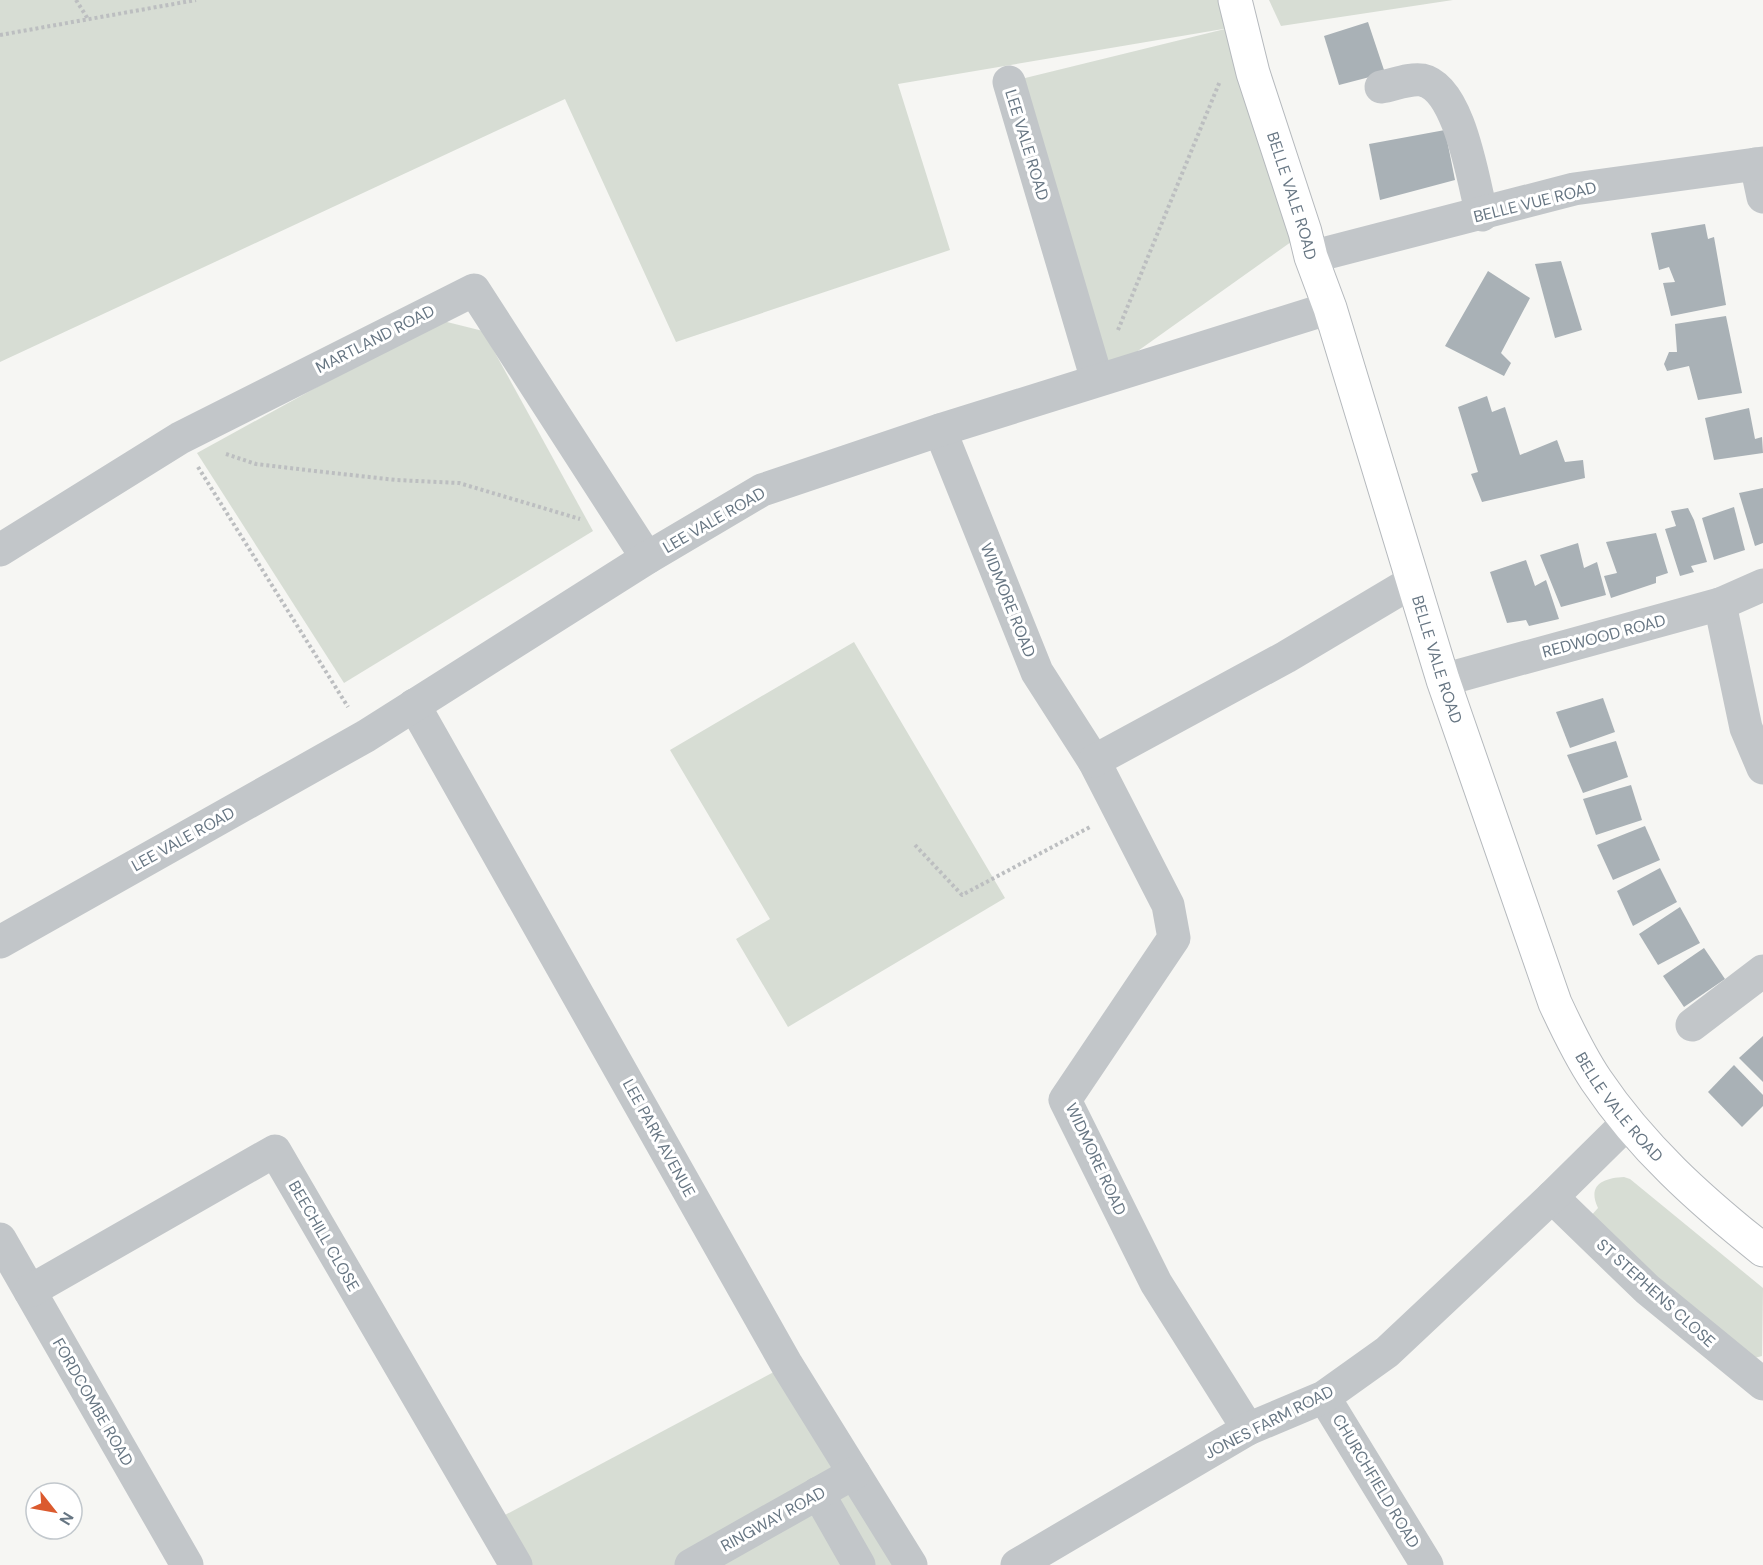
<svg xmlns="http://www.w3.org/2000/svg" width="1763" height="1565" font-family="'DM Sans',sans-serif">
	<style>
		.green { fill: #d7ddd4 }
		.building { fill: #a9b1b6 }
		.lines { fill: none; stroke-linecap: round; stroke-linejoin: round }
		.major-casing { stroke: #b5b9bd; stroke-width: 35 }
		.path { stroke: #bcbec0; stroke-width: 4; stroke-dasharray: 3 3; stroke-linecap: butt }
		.minor { stroke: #c2c6c9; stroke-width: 33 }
		.major { stroke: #fff; stroke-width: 33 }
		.labels { text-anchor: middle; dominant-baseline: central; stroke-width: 6; stroke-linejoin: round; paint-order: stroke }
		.street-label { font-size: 16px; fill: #677683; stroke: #fff }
	</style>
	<rect width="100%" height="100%" fill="#f6f6f3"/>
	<!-- green -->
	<g class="green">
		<polygon points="0,0 1236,0 1305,232 1097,380 1009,82 1229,28 898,84 950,250 676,342 565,99 0,362"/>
		<polygon points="1269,0 1453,0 1281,26"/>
		<polygon points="439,320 483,331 593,531 344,683 197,453"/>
		<polygon points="854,642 1005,898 788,1027 736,939 770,919 670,750"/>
		<path d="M1624,1177L1630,1179L1763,1288L1762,1356L1751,1359L1589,1218L1598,1208C1587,1185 1603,1178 1624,1177Z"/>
		<polygon points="787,1365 911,1565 516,1565 490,1523"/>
	</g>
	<!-- building -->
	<g class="building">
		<polygon points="1368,22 1385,73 1339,85 1324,36"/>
		<polygon points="1445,130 1455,180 1380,200 1369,144"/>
		<polygon points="1705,224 1708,239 1714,237 1726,305 1671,316 1663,283 1675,282 1669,267 1659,270 1651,233"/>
		<polygon points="1561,261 1582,330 1555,338 1535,264"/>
		<polygon points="1488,271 1530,298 1501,353 1511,363 1504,376 1445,346"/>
		<polygon points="1726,316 1742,393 1698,400 1689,366 1667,371 1664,364 1669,352 1677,352 1675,324"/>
		<polygon points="1487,396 1492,412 1505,407 1520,455 1557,440 1565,462 1583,460 1585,478 1482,502 1471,474 1478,472 1458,407"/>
		<polygon points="1749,408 1755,439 1762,437 1763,453 1714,460 1705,418"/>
		<polygon points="1763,488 1763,543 1755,546 1739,493"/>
		<polygon points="1734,507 1745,550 1714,560 1702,518"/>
		<polygon points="1688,508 1694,520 1707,562 1691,566 1694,572 1680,576 1665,529 1676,526 1671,511"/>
		<polygon points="1656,533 1668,573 1656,577 1656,583 1611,598 1604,576 1617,573 1606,542"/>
		<polygon points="1578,543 1584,568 1597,562 1606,595 1561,607 1540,555"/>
		<polygon points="1526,560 1535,586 1546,580 1559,619 1529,626 1526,620 1507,623 1490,572"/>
		<polygon points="1603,698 1615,732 1570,748 1556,712"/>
		<polygon points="1616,741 1628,777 1583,793 1567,755"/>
		<polygon points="1631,785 1642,820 1596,835 1583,799"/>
		<polygon points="1645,826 1660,860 1613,880 1597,845"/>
		<polygon points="1660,868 1677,902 1633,926 1617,891"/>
		<polygon points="1680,907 1700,943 1658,965 1639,934"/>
		<polygon points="1704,948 1725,979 1684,1007 1663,976"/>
		<polygon points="1763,1036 1763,1082 1739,1058"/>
		<polygon points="1734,1065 1763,1095 1763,1106 1742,1127 1708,1092"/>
	</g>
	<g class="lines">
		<!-- major casing -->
		<g class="major-casing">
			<g id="major">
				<path id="s1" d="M1235,0L1253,73L1305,232L1311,257L1330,308L1443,680L1555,1003C1567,1029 1580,1056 1596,1080C1641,1147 1700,1200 1763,1250"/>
			</g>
		</g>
		<!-- path -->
		<g class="path">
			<polyline points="76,0 88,19"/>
			<polyline points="0,35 196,0"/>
			<polyline points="1118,330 1220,81"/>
			<polyline points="226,454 256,464 315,471 396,480 459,483 580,519"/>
			<polyline points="198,467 348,707"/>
			<polyline points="915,845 962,895 1090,827"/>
		</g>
		<!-- minor -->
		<g class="minor">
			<polyline points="1009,82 1097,380"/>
			<path d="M1381,87C1393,85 1410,78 1422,80C1460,88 1473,181 1482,215"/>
			<polyline points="1756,164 1763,197"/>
			<polyline points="1311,257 1574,189 1763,163"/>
			<polyline points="940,430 1037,672 1094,761 1168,905 1174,938 1065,1100 1156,1283 1248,1429"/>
			<polyline points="0,550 180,438 474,290 647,558"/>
			<polyline points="1720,604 1746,728 1763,768"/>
			<polyline points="1443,680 1720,604 1763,585"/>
			<polyline points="414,705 787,1365 911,1565"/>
			<polyline points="1094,761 1286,657 1412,582"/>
			<polyline points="0,942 366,736 647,558 762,490 940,430 1330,308"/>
			<polyline points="1692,1025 1763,971"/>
			<polyline points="1552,1197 1647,1289 1763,1384"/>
			<polyline points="0,1239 187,1565"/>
			<polyline points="30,1291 275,1151 516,1565"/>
			<polyline points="1324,1397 1427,1565"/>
			<polyline points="818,1493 859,1565"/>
			<polyline points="691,1565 854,1473"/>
			<polyline points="1017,1565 1248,1429 1324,1397 1387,1352 1552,1197 1627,1123"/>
		</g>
		<!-- major -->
		<use href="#major" class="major"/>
	</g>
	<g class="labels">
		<!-- street labels -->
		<g class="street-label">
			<text transform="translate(1027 145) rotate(73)">LEE VALE ROAD</text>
			<text stroke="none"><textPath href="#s1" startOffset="204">BELLE VALE ROAD</textPath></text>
			<text transform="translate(1535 202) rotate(-14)">BELLE VUE ROAD</text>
			<text transform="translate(375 339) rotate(-27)">MARTLAND ROAD</text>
			<text transform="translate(714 520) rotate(-30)">LEE VALE ROAD</text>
			<text transform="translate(1008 600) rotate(68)">WIDMORE ROAD</text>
			<text transform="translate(1604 636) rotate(-15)">REDWOOD ROAD</text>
			<text stroke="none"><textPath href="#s1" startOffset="690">BELLE VALE ROAD</textPath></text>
			<text transform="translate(183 839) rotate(-29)">LEE VALE ROAD</text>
			<text stroke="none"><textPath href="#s1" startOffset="1176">BELLE VALE ROAD</textPath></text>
			<text transform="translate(659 1138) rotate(61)">LEE PARK AVENUE</text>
			<text transform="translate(1096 1159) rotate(65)">WIDMORE ROAD</text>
			<text transform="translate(324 1236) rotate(60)">BEECHILL CLOSE</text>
			<text transform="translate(1656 1293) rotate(42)">ST STEPHENS CLOSE</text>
			<text transform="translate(93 1402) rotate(60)">FORDCOMBE ROAD</text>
			<text transform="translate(1269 1422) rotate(-27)">JONES FARM ROAD</text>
			<text transform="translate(1376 1481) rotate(59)">CHURCHFIELD ROAD</text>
			<text transform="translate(773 1519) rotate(-29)">RINGWAY ROAD</text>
		</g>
	</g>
	<!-- north arrow -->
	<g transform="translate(54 1511) rotate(121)"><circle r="28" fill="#ffffff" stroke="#c2c8cd" stroke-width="1.5"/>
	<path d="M0-4.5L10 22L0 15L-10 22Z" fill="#db5a2e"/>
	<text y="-9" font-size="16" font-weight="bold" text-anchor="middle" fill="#677683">N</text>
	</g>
</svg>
